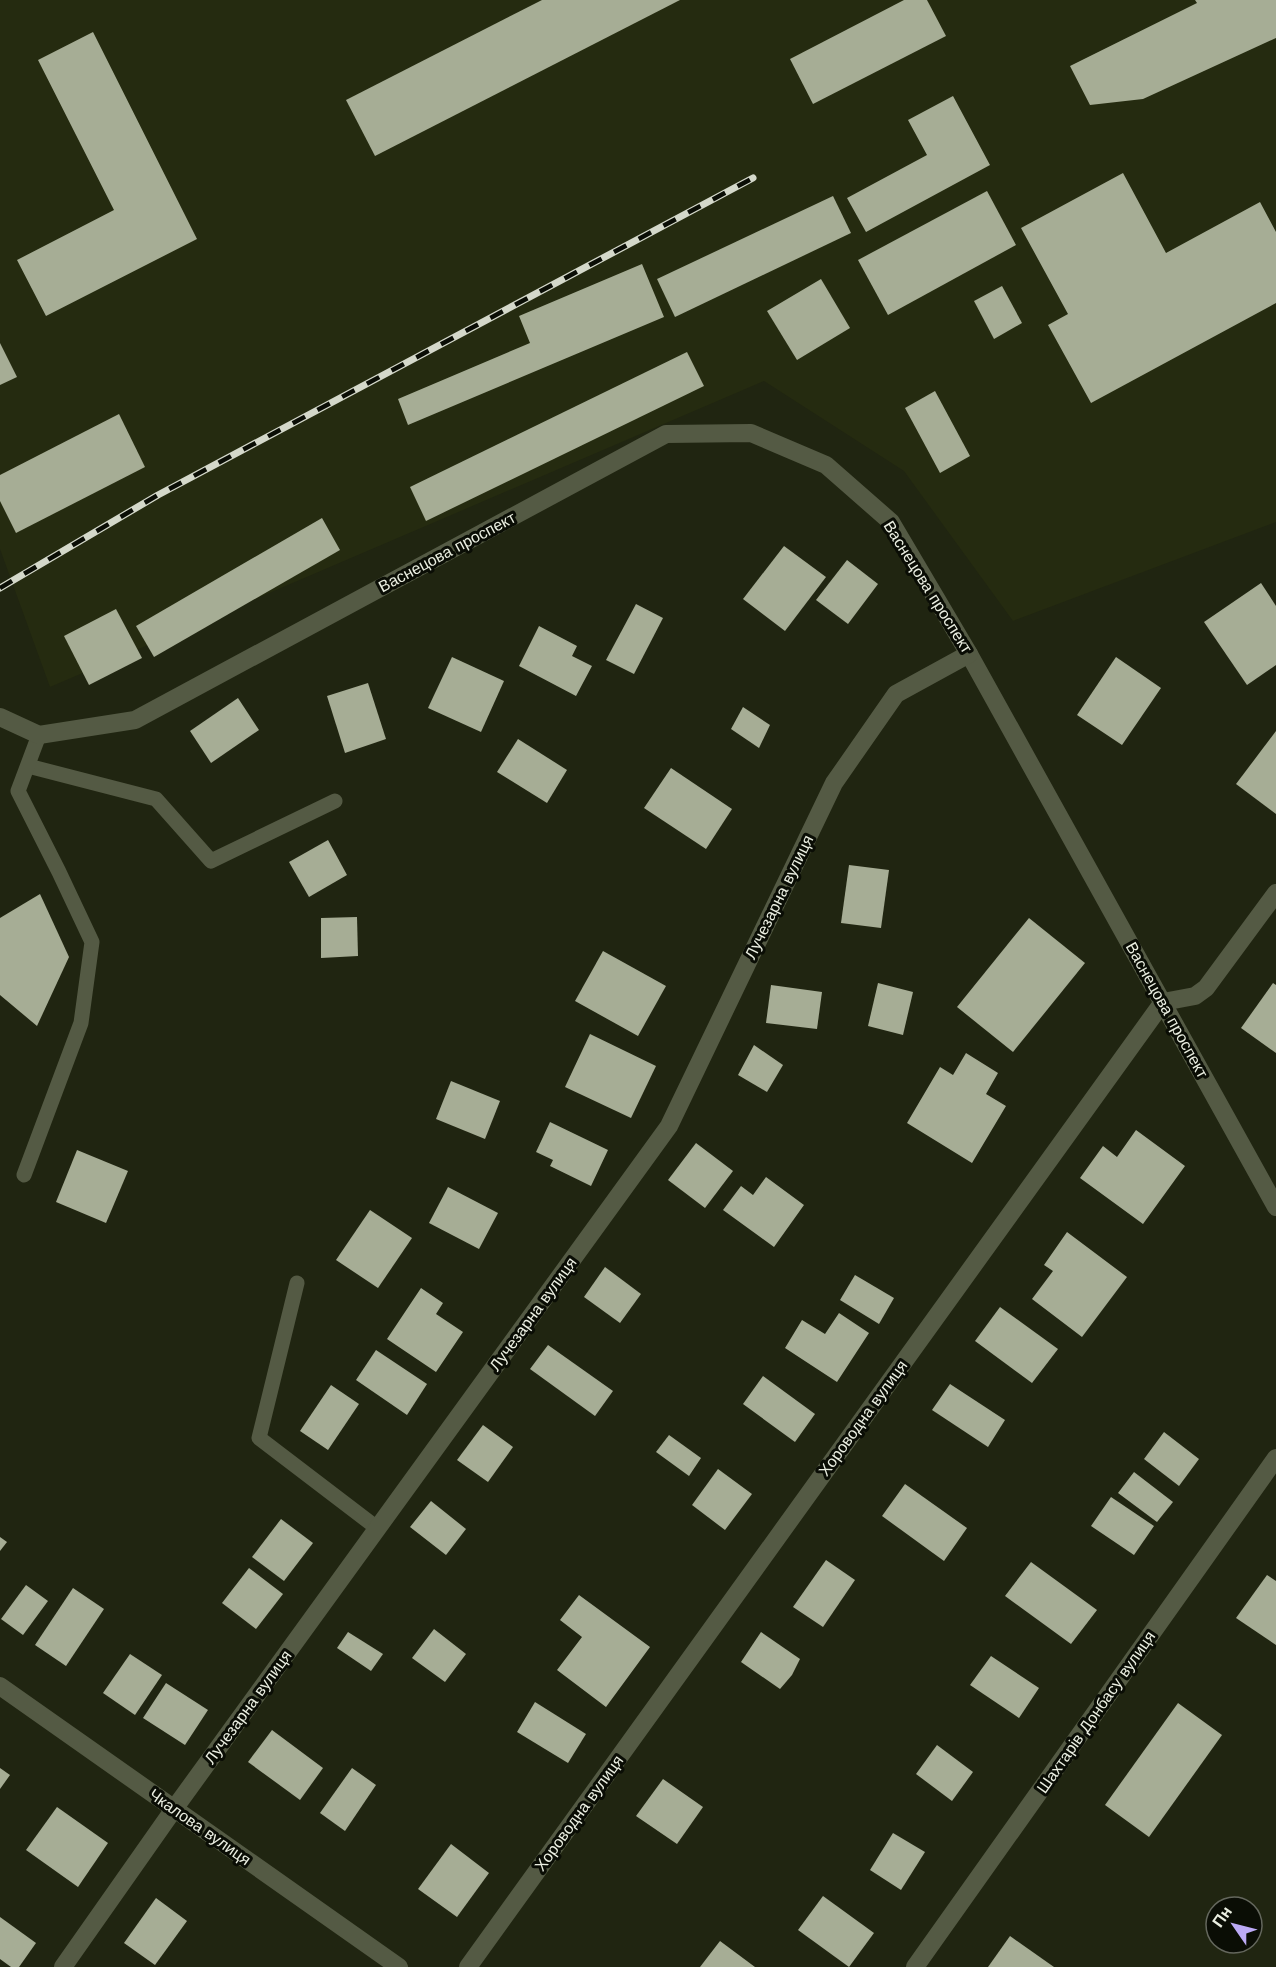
<svg xmlns="http://www.w3.org/2000/svg" width="1276" height="1967" font-family="'Work Sans',sans-serif">
	<style>
		.built { fill: #252b10 }
		.building { fill: #a6ad95 }
		.lines { fill: none; stroke-linecap: round; stroke-linejoin: round }
		.service { stroke: #545a44; stroke-width: 15 }
		.minor { stroke: #545a44; stroke-width: 18 }
		.tertiary { stroke: #545a44; stroke-width: 18 }
		.rail-casing { stroke: #d4d8ca; stroke-width: 7 }
		.rail { stroke: #0a0d05; stroke-width: 4.5; stroke-dasharray: 14; stroke-linecap: butt }
		.labels { text-anchor: middle; dominant-baseline: central; stroke-width: 6; stroke-linejoin: round; paint-order: stroke }
		.street-label { font-size: 16px; fill: #ebefe2; stroke: #0a0d05 }
	</style>
	<rect width="100%" height="100%" fill="#202511"/>
	<!-- built -->
	<polygon class="built" points="0,0 1276,0 1276,522 1013,621 904,471 764,381 50,687 0,549"/>
	<!-- building -->
	<g class="building">
		<polygon points="542,0 680,0 375,156 346,100"/>
		<polygon points="904,0 927,0 946,36 813,104 790,59"/>
		<polygon points="1195,0 1276,0 1276,38 1143,99 1090,105 1070,66 1197,3"/>
		<polygon points="93,32 197,239 46,316 17,260 114,210 38,60"/>
		<polygon points="953,96 990,165 866,232 847,198 927,155 908,120"/>
		<polygon points="1123,173 1166,253 1260,202 1276,232 1276,303 1091,403 1048,325 1068,314 1021,228"/>
		<polygon points="987,191 1016,245 888,315 858,260"/>
		<polygon points="833,196 851,233 675,317 657,279"/>
		<polygon points="642,264 664,317 408,425 398,399 530,343 519,316"/>
		<polygon points="821,279 850,328 797,360 767,311"/>
		<polygon points="1002,286 1022,323 994,339 974,301"/>
		<polygon points="0,343 17,377 0,385"/>
		<polygon points="687,352 704,386 426,521 410,487"/>
		<polygon points="935,391 970,456 940,473 905,408"/>
		<polygon points="119,414 145,467 16,533 0,501 0,475"/>
		<polygon points="322,518 340,550 154,657 136,626"/>
		<polygon points="784,546 826,577 785,631 743,599"/>
		<polygon points="847,560 878,584 848,624 816,600"/>
		<polygon points="1261,583 1276,606 1276,665 1247,685 1204,622"/>
		<polygon points="636,604 663,618 634,674 606,660"/>
		<polygon points="116,609 142,658 89,685 64,636"/>
		<polygon points="539,626 577,646 572,656 592,666 576,696 519,666"/>
		<polygon points="452,657 504,681 481,732 428,708"/>
		<polygon points="1116,657 1161,688 1122,745 1077,715"/>
		<polygon points="368,683 386,739 345,753 327,696"/>
		<polygon points="238,698 259,730 211,763 190,731"/>
		<polygon points="743,707 770,725 759,748 731,729"/>
		<polygon points="1276,731 1276,814 1236,784"/>
		<polygon points="518,739 567,770 547,803 497,772"/>
		<polygon points="671,768 732,809 706,849 644,808"/>
		<polygon points="328,840 347,875 309,897 289,862"/>
		<polygon points="849,865 889,870 881,928 841,923"/>
		<polygon points="40,894 69,957 37,1026 0,995 0,918"/>
		<polygon points="357,917 358,956 321,958 321,918"/>
		<polygon points="1029,918 1085,963 1013,1052 957,1007"/>
		<polygon points="603,951 666,986 638,1036 575,1001"/>
		<polygon points="878,983 913,992 903,1035 868,1026"/>
		<polygon points="1273,983 1276,985 1276,1053 1241,1028"/>
		<polygon points="771,985 822,992 817,1029 766,1023"/>
		<polygon points="590,1034 656,1066 631,1118 565,1087"/>
		<polygon points="754,1045 783,1065 767,1092 738,1075"/>
		<polygon points="966,1053 998,1073 986,1094 1006,1106 972,1163 907,1123 940,1067 953,1075"/>
		<polygon points="451,1081 500,1101 485,1139 436,1119"/>
		<polygon points="550,1122 608,1150 591,1186 550,1166 553,1160 536,1152"/>
		<polygon points="1136,1130 1185,1166 1143,1224 1080,1178 1103,1146 1117,1157"/>
		<polygon points="696,1143 733,1171 705,1208 668,1180"/>
		<polygon points="77,1150 128,1171 106,1223 56,1202"/>
		<polygon points="766,1177 804,1205 774,1247 723,1210 741,1186 753,1195"/>
		<polygon points="448,1187 498,1213 479,1249 429,1223"/>
		<polygon points="370,1210 412,1238 378,1288 336,1260"/>
		<polygon points="1067,1232 1127,1277 1082,1337 1032,1299 1053,1271 1044,1265"/>
		<polygon points="605,1267 641,1294 620,1323 584,1297"/>
		<polygon points="855,1275 894,1298 879,1324 840,1300"/>
		<polygon points="421,1288 443,1303 436,1314 463,1332 436,1372 387,1339"/>
		<polygon points="1000,1307 1058,1349 1032,1383 975,1341"/>
		<polygon points="839,1313 869,1333 837,1382 785,1348 802,1320 825,1334"/>
		<polygon points="548,1345 613,1391 595,1416 530,1369"/>
		<polygon points="376,1350 427,1384 407,1415 356,1380"/>
		<polygon points="763,1376 815,1414 795,1442 743,1404"/>
		<polygon points="950,1384 1005,1420 988,1447 932,1410"/>
		<polygon points="331,1385 359,1404 328,1450 300,1431"/>
		<polygon points="483,1425 513,1447 488,1482 457,1460"/>
		<polygon points="1164,1432 1199,1459 1179,1486 1144,1459"/>
		<polygon points="669,1435 701,1458 689,1476 656,1452"/>
		<polygon points="718,1469 752,1494 725,1530 692,1505"/>
		<polygon points="1134,1472 1173,1502 1157,1522 1118,1493"/>
		<polygon points="905,1484 967,1528 944,1561 882,1516"/>
		<polygon points="1111,1497 1154,1526 1134,1555 1091,1526"/>
		<polygon points="431,1501 466,1529 446,1555 410,1527"/>
		<polygon points="281,1519 313,1543 284,1581 252,1557"/>
		<polygon points="0,1537 7,1542 0,1551"/>
		<polygon points="826,1560 855,1580 823,1627 793,1607"/>
		<polygon points="1031,1562 1097,1610 1071,1644 1005,1596"/>
		<polygon points="249,1568 283,1594 256,1629 222,1603"/>
		<polygon points="1267,1575 1276,1581 1276,1645 1236,1618"/>
		<polygon points="26,1585 48,1601 23,1635 1,1619"/>
		<polygon points="73,1588 104,1609 66,1666 35,1645"/>
		<polygon points="579,1595 650,1647 606,1707 557,1670 582,1637 560,1620"/>
		<polygon points="434,1629 466,1654 445,1682 412,1658"/>
		<polygon points="348,1632 383,1654 371,1671 337,1648"/>
		<polygon points="761,1632 800,1659 792,1675 780,1689 741,1662"/>
		<polygon points="130,1654 162,1675 135,1715 103,1693"/>
		<polygon points="991,1656 1039,1688 1019,1718 970,1685"/>
		<polygon points="166,1683 208,1710 185,1745 143,1718"/>
		<polygon points="535,1702 586,1734 568,1763 517,1732"/>
		<polygon points="1178,1703 1222,1735 1149,1837 1105,1805"/>
		<polygon points="272,1730 323,1768 300,1800 248,1762"/>
		<polygon points="937,1745 973,1772 952,1801 916,1774"/>
		<polygon points="0,1768 10,1775 0,1789"/>
		<polygon points="352,1768 376,1785 345,1831 320,1813"/>
		<polygon points="663,1779 703,1807 677,1844 636,1816"/>
		<polygon points="57,1807 108,1843 78,1887 26,1850"/>
		<polygon points="893,1833 925,1852 901,1890 870,1870"/>
		<polygon points="451,1844 489,1873 457,1917 418,1889"/>
		<polygon points="823,1896 874,1933 849,1967 798,1930"/>
		<polygon points="156,1898 187,1921 155,1965 124,1943"/>
		<polygon points="0,1917 36,1943 19,1967 11,1967 0,1959"/>
		<polygon points="1010,1936 1054,1967 988,1967"/>
		<polygon points="720,1941 755,1967 700,1967"/>
	</g>
	<g class="lines">
		<!-- service -->
		<g class="service">
			<polyline points="28,766 156,799 211,861 335,801"/>
			<polyline points="24,1175 81,1023 92,942 59,872 18,791 39,735"/>
			<polyline points="297,1283 259,1438 377,1528"/>
		</g>
		<!-- minor -->
		<g class="minor">
			<polyline points="0,717 39,735 135,720 666,434 751,433 826,465 891,522 969,654 1276,1207"/>
			<polyline points="0,1686 399,1967"/>
			<polyline points="63,1967 174,1809 669,1126 834,783 896,694 969,654"/>
			<polyline points="468,1967 1163,1002 1195,996 1206,988 1276,893"/>
		</g>
		<!-- tertiary -->
		<polyline class="tertiary" points="915,1967 1276,1458"/>
		<!-- rail casing -->
		<g class="rail-casing">
			<polyline id="rail" points="0,588 158,495 753,178"/>
		</g>
		<!-- rail -->
		<use href="#rail" class="rail"/>
	</g>
	<g class="labels">
		<!-- street labels -->
		<g class="street-label">
			<text transform="translate(447 552) rotate(-28)">Васнецова проспект</text>
			<text transform="translate(928 587) rotate(58)">Васнецова проспект</text>
			<text transform="translate(779 897) rotate(-64)">Лучезарна вулиця</text>
			<text transform="translate(1167 1010) rotate(61)">Васнецова проспект</text>
			<text transform="translate(533 1314) rotate(-54)">Лучезарна вулиця</text>
			<text transform="translate(863 1418) rotate(-54)">Хороводна вулиця</text>
			<text transform="translate(248 1707) rotate(-54)">Лучезарна вулиця</text>
			<text transform="translate(1096 1712) rotate(-55)">Шахтарів Донбасу вулиця</text>
			<text transform="translate(579 1813) rotate(-54)">Хороводна вулиця</text>
			<text transform="translate(200 1827) rotate(35)">Чкалова вулиця</text>
		</g>
	</g>
	<!-- north arrow -->
	<g transform="translate(1234 1925) rotate(305)"><circle r="28" fill="#0a0d05" stroke="#64675d" stroke-width="1.5"/>
	<path d="M0-4.5L10 22L0 15L-10 22Z" fill="#bcaaf6"/>
	<text y="-9" font-size="16" font-weight="bold" text-anchor="middle" fill="#ebefe2">Пн</text>
	</g>
</svg>
